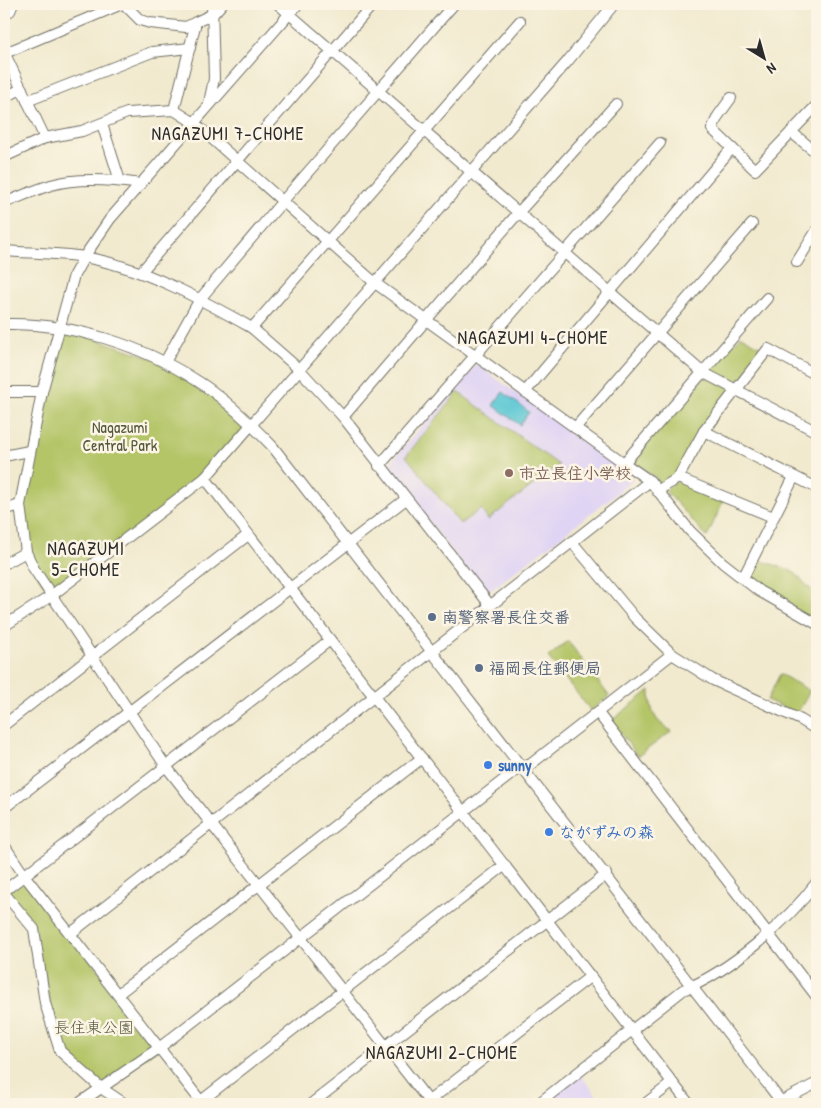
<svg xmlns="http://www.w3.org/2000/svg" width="821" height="1108" font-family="'Patrick Hand','Klee One',sans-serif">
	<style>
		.built { fill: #e0d4f4 }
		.green { fill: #b4c568; stroke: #70784a }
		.water { fill: #5bc7d4; stroke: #437980 }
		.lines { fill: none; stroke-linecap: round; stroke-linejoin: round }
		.minor-casing { stroke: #706e64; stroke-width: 12 }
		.minor { stroke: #fff; stroke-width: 10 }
		.education-dot { fill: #8d6e63; stroke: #fcf5e5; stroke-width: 2 }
		.service-dot { fill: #5c6f8a; stroke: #fcf5e5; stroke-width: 2 }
		.shop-dot { fill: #3f7fe0; stroke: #fcf5e5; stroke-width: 2 }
		.labels { text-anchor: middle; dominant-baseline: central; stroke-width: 5; stroke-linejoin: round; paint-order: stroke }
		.park-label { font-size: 16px; fill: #54593d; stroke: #fcf5e5 }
		.education-label { font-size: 16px; font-weight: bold; fill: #785e54; stroke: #fcf5e5; text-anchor: start }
		.service-label { font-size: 16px; font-weight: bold; fill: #4e5e75; stroke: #fcf5e5; text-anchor: start }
		.shop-label { font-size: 16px; font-weight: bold; fill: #366cbe; stroke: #fcf5e5; text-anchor: start }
		.neighbourhood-label { font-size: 18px; letter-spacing: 1px; fill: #2b2b2b; stroke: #fcf5e5 }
	</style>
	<rect width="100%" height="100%" fill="#fcf5e5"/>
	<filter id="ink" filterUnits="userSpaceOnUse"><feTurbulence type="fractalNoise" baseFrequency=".02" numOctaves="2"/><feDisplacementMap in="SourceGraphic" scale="10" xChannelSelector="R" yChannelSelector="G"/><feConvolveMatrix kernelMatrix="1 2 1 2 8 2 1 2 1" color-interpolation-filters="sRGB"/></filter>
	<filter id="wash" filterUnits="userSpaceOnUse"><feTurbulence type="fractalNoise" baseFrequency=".0096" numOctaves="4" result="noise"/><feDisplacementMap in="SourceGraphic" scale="20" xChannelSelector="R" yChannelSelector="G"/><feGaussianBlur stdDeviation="1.12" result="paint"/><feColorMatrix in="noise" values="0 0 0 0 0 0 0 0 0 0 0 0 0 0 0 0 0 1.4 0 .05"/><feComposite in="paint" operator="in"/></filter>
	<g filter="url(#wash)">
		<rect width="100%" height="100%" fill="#f1eacf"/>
		<!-- built -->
		<g class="built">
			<polygon points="477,364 634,480 485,595 387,466"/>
			<polygon points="580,1074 598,1097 596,1099 600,1104 542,1104"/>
		</g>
		<!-- green -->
		<g class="green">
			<polygon points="59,327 165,362 252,425 205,478 51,596 34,569 20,505"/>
			<polygon points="741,336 763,348 677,477 660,486 657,479 630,459"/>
			<polygon points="458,392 559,465 488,520 481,509 460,524 406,456"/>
			<polygon points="678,481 724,499 707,537 665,490"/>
			<polygon points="753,558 793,571 817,596 817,624 743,578"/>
			<polygon points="568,641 609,696 591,711 548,657"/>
			<polygon points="780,674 810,691 797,714 767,700"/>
			<path d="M650,690C650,710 654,722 672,731L638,756L611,721Z"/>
			<polygon points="24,875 159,1048 101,1088 60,1051 34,929 4,893"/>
		</g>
		<!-- water -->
		<polygon class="water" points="503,392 529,412 520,425 493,405"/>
	</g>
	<g filter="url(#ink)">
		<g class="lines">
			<!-- minor casing -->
			<g class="minor-casing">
				<g id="minor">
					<polyline points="124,4 140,20 150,23 186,27 196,22"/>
					<polyline points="278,4 702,372 817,432"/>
					<polyline points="298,4 110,219 84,257 74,275 42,392 20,505 26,552 34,569 165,765 431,1104"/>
					<polyline points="4,14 10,11 13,4"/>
					<polyline points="520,21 252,328 300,370 343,417 519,212 616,104"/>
					<polyline points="4,52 45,138"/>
					<polyline points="5,53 122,4"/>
					<polyline points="4,97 22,89"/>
					<polyline points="731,98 718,116 712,129 755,170 817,105"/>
					<polyline points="27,101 152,52 190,48"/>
					<polyline points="209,103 214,79 212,4"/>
					<polyline points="174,110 196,22 213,14 222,4"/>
					<polyline points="102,124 120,181"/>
					<polyline points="791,132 817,153"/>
					<polyline points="4,157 45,138 82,131 127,113 174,110 193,122 375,283 624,463 767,298"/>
					<path d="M4,203C19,197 35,190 51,185C78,177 113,180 141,184"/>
					<path d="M4,251C30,253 58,253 84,257C145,268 199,298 252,328"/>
					<polyline points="797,262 817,230"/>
					<polyline points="141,272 373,4"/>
					<path d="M4,324C71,322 142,345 199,382C226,399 251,424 273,447L783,1104"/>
					<polyline points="165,362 200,299 282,202 454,4"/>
					<polyline points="4,392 42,392"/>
					<polyline points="525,392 732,148"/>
					<polyline points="343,417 490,605"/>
					<polyline points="575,428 752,224"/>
					<polyline points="704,431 817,488"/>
					<polyline points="4,456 29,451"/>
					<polyline points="624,463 650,481 690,531 723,563 759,591 817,624"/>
					<polyline points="379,466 660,143"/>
					<polyline points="205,478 689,1104"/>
					<polyline points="678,478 773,517"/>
					<polyline points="657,491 678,478 704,431 768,349 817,375"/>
					<polyline points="4,510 20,505"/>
					<polyline points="572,542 635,618 672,654"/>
					<polyline points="4,564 26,552"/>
					<polyline points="743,578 794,477"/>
					<polyline points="4,626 51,596 205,478 567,62 614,4"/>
					<polyline points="598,713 817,997"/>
					<polyline points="4,725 248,535"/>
					<polyline points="4,808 406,499"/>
					<polyline points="4,845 24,875 203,1104"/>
					<polyline points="4,891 330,640"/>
					<polyline points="4,893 34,929 45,1003 60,1051 101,1088 125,1104"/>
					<polyline points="70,934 650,481"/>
					<polyline points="118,994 422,758"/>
					<polyline points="201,1101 505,865"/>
					<polyline points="78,1104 159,1048 514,772 531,764 672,654 713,680 801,720 817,730"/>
					<polyline points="311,1104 607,874"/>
					<polyline points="425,1104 591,976"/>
					<path d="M538,1104L683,990C729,972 787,922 817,882"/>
					<polyline points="645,1104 672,1083"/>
					<polyline points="776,1104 817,1083"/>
				</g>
			</g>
			<!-- minor -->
			<use href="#minor" class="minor"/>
		</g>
	</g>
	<!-- markers -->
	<circle class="education-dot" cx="509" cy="473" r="5"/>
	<g class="service-dot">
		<circle cx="432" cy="617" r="5"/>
		<circle cx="479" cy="668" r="5"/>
	</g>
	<g class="shop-dot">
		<circle cx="488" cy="765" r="5"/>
		<circle cx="549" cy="832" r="5"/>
	</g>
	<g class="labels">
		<!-- park labels -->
		<g class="park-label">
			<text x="120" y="427">Nagazumi<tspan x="120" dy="18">Central Park</tspan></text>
			<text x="94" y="1027">長住東公園</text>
		</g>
		<!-- education labels -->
		<g class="education-label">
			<text x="519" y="473">市立長住小学校</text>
		</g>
		<!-- service labels -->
		<g class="service-label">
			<text x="442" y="617">南警察署長住交番</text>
			<text x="489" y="668">福岡長住郵便局</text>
		</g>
		<!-- shop labels -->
		<g class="shop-label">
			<text x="498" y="765">sunny</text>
			<text x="559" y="832">ながずみの森</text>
		</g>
		<!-- neighbourhood labels -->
		<g class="neighbourhood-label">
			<text x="228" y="133">NAGAZUMI 7-CHOME</text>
			<text x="533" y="337">NAGAZUMI 4-CHOME</text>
			<text x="86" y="548">NAGAZUMI<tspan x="86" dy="21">5-CHOME</tspan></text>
			<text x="442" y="1052">NAGAZUMI 2-CHOME</text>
		</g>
	</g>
	<!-- margin -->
	<rect width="821" height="1108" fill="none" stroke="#fcf5e5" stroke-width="20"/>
	<!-- north arrow -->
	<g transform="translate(764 58) rotate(143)" stroke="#fcf5e5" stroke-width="4" paint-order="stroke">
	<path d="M0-4L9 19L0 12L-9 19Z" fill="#2b2b2b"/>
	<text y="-8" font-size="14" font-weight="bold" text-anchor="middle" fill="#2b2b2b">N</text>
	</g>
</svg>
